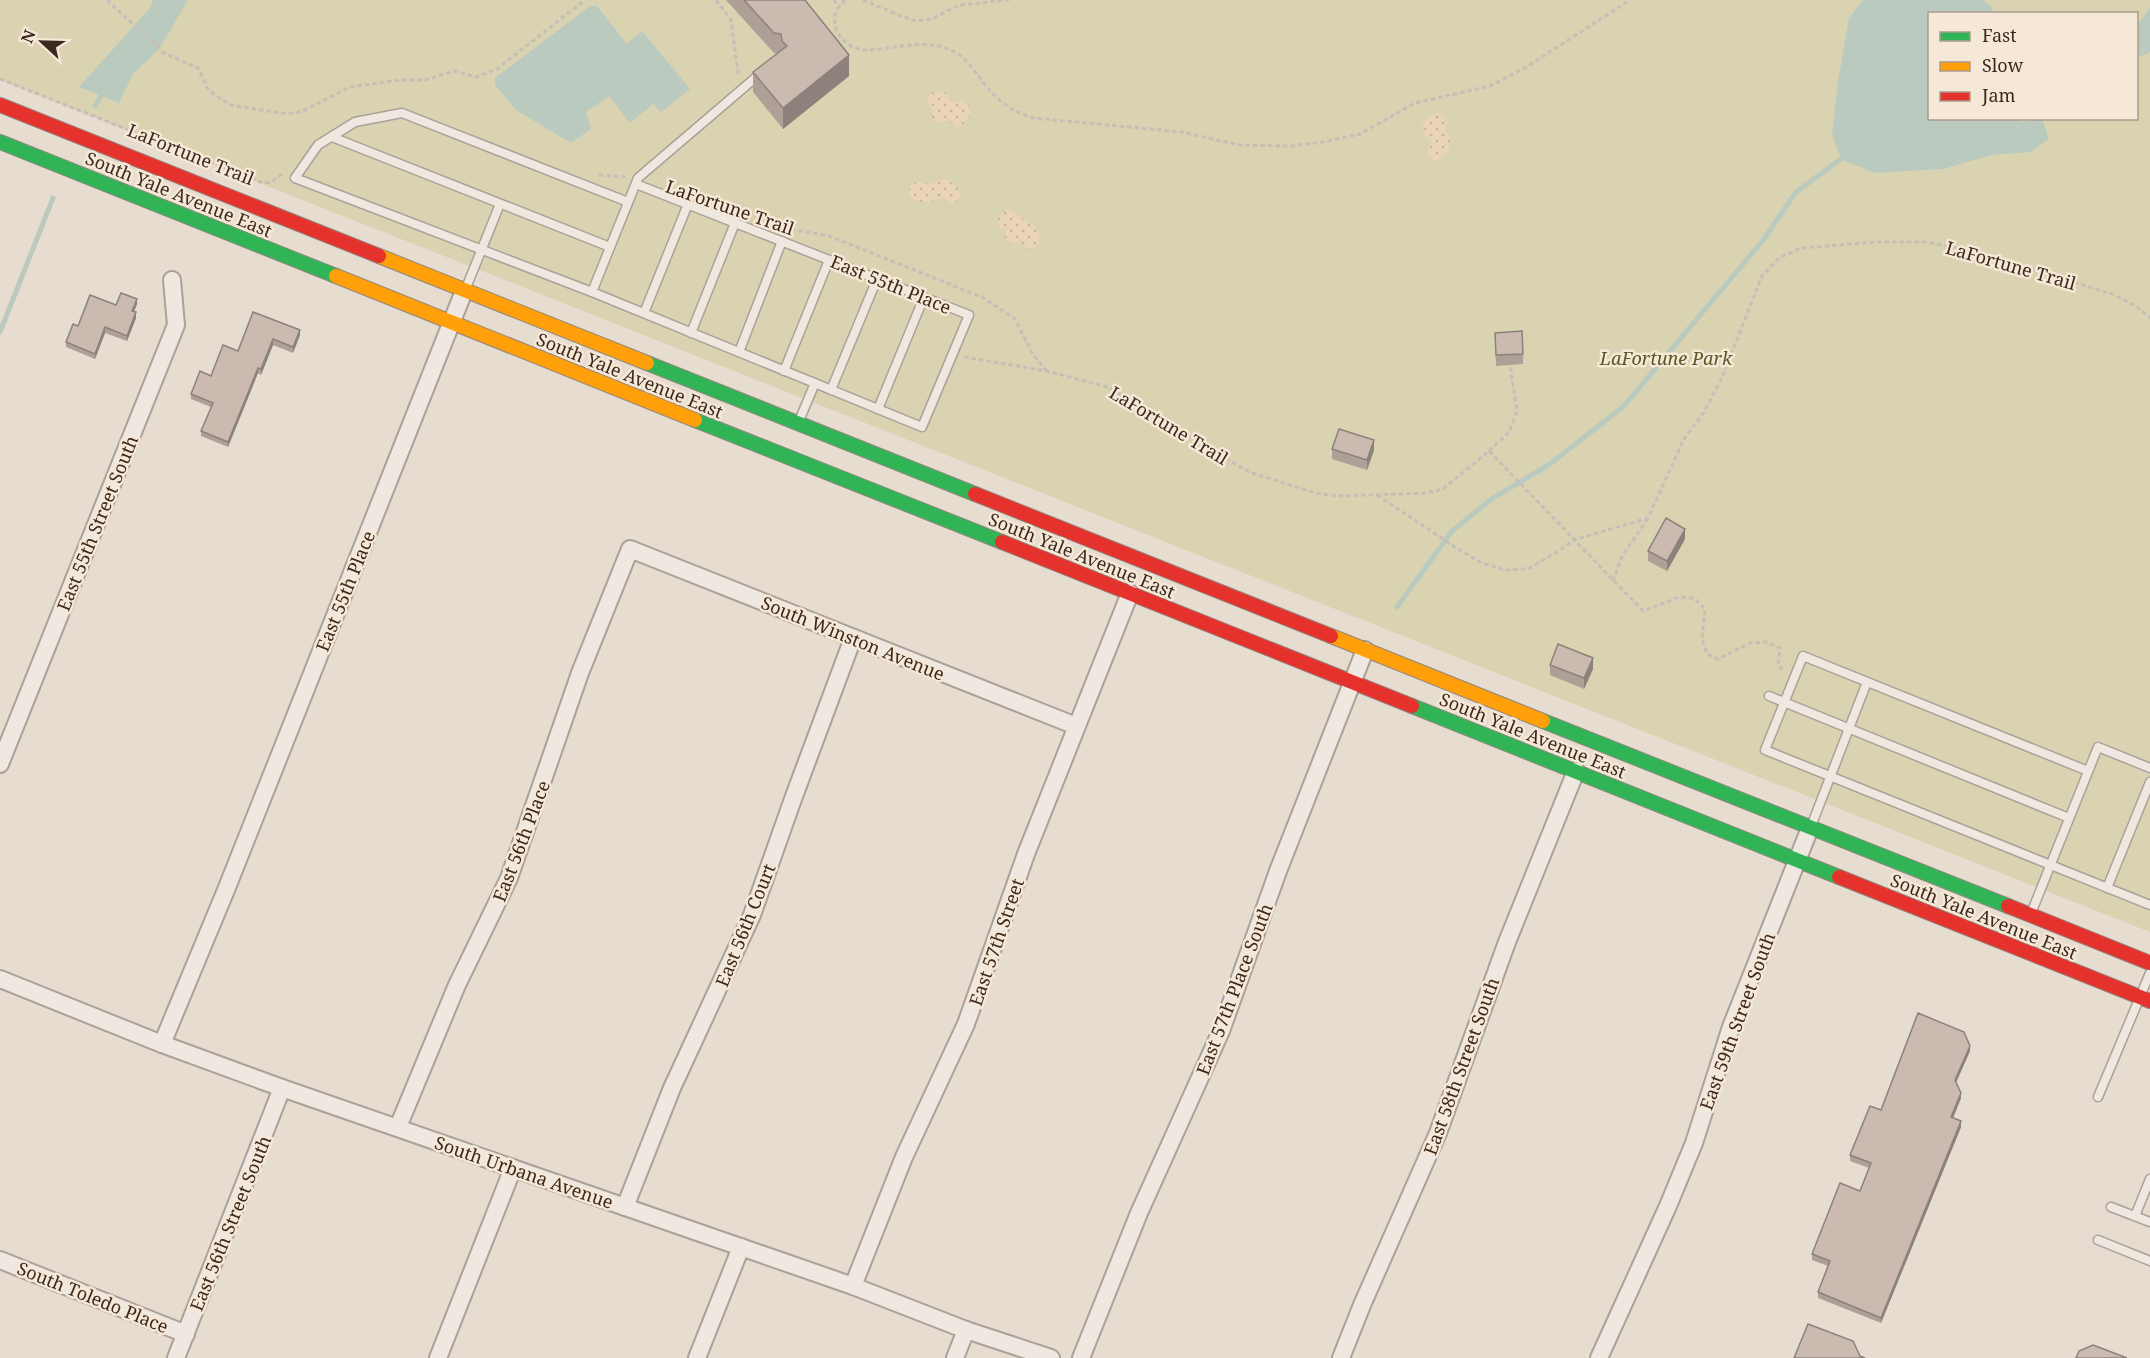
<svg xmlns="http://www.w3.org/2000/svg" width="2150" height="1358" font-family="'Noto Serif',serif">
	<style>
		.green { fill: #d9d3b1; fill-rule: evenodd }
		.sand { fill: url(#sand-dots) }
		.water { fill: #bbcabe }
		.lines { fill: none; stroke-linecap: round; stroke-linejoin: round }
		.stream { stroke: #bbcabe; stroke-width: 5 }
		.lane-casing { stroke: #aba198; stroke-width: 11 }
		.street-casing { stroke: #aba198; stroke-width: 20 }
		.fast-casing { stroke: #91877f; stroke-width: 16 }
		.slow-casing { stroke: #91877f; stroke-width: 16 }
		.jam-casing { stroke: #91877f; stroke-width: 16 }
		.path { stroke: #c7bfb7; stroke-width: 3; stroke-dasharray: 4.5 3; stroke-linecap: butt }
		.lane { stroke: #eee8e1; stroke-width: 8 }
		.street { stroke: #eee8e1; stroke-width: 16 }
		.fast { stroke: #30b455; stroke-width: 14 }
		.slow { stroke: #ff9f0a; stroke-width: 14 }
		.jam { stroke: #e5322d; stroke-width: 14 }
		.wall { fill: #aea097 }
		.shaded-wall { fill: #8d827b }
		.building { fill: #cabab0; stroke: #8d827b; stroke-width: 1.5 }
		.labels { text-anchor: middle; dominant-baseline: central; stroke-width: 5; stroke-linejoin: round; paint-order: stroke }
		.street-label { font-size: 18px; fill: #3b281f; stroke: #f6e8d6 }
		.park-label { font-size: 18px; font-style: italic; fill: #535825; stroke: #f6e8d6 }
	</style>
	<defs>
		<pattern id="sand-dots" width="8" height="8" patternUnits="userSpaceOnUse" patternTransform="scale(1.5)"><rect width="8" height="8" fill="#e9d4b7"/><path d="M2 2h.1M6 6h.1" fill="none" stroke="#c9b69d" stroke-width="1.8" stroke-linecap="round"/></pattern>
	</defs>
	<rect width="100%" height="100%" fill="#e6dccf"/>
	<!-- green -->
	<path class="green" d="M0,0H2150V932L0,80ZM1930,14H2136V118H1930Z"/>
	<!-- sand -->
	<g class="sand">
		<path d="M938,91L948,94L952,102L961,101L970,106V115L963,125L956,127L951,123L950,118L942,123L934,121L932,117L933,109C927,105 927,98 931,93Z"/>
		<polygon points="1437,113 1444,115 1447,122 1446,131 1451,136 1448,153 1437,160 1434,160 1428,155 1428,146 1433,141 1424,134 1422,127 1427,116"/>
		<path d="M943,179L949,181L960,190L961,195L957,201L952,203L943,197C929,202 921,207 909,195V188C917,177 923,186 933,183C937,181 939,179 943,179Z"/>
		<path d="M1006,210C1016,210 1016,214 1023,219C1033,227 1034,220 1040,236L1037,247L1029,249L1022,245V239L1015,244L1006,240L1004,236L1007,228L1000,229L997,221L1000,215Z"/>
	</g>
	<!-- water -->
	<g class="water">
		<polygon points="153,0 188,0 159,49 133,74 119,103 79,87 150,8"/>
		<polygon points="1863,0 1983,0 1993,8 1992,13 1930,14 1930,118 2020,119 2020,122 2042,119 2049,139 2031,152 1992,155 1943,169 1875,173 1841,159 1832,135 1838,82 1849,18"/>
		<polygon points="590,6 597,6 627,44 642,31 690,89 661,112 653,104 630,123 609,96 586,112 591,129 571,143 516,110 495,85 495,78"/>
		<polygon points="2150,8 2150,52 2137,58 2137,25"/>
	</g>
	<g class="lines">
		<!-- stream -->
		<g class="stream">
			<polyline points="95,106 104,91"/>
			<polyline points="0,332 53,198"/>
			<polyline points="1397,607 1452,531 1493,498 1550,464 1624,406 1764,239 1796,192 1841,159"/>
		</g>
		<!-- lane casing -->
		<g class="lane-casing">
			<g id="lane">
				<polyline points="332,137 610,247"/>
				<polyline points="628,202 402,113 355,122 318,145 295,178 592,292 922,427 969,315 636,184"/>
				<polyline points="466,288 500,204"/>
				<polyline points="592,292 638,178 761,73"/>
				<polyline points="644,313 688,204"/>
				<polyline points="691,333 735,223"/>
				<polyline points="739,352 782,241"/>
				<polyline points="784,371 829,260"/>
				<polyline points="831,390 877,279"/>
				<polyline points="878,409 924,297"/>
				<polyline points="799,421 815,383"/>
				<polyline points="1769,696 2069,818"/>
				<polyline points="2088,771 1803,656 1765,750 2150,905"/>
				<polyline points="1812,824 1867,682"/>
				<polyline points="2107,888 2150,782"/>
				<polyline points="2032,911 2098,747 2150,768"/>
				<polyline points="2098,1097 2150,973"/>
				<polyline points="2111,1207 2150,1222"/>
				<polyline points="2135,1216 2150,1179"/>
				<polyline points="2098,1240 2150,1261"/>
			</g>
		</g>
		<!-- street casing -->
		<g class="street-casing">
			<g id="street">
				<polyline points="0,764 176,325 172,280"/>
				<polyline points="0,979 162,1044 282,1088 853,1286 966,1330 1051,1358"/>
				<polyline points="162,1044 226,890 464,291"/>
				<polyline points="398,1127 457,985 509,878 580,673 630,549 1076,726"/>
				<polyline points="625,1207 672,1088 752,915 793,799 853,638"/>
				<polyline points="0,1260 186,1334"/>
				<polyline points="853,1286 904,1157 966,1024 1026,854 1130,593"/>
				<polyline points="176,1358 282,1088"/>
				<polyline points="438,1358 513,1168"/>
				<polyline points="697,1358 741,1247"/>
				<polyline points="955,1358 966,1330"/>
				<polyline points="1081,1358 1139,1213 1221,1031 1278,871 1365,650"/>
				<polyline points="1341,1358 1362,1305 1438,1133 1507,942 1576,771"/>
				<polyline points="1599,1358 1668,1206 1694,1143 1731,1027 1810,828"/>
			</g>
		</g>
		<!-- fast casing -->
		<g class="fast-casing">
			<g id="fast">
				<polyline points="0,142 336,276"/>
				<polyline points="647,363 975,494"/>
				<polyline points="695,420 1002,542"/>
				<polyline points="1412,706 1839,877"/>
				<polyline points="1543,721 2008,906"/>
			</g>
		</g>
		<!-- slow casing -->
		<g class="slow-casing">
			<g id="slow">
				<polyline points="379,256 647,363"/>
				<polyline points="336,276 695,420"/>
				<polyline points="1331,636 1543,721"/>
			</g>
		</g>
		<!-- jam casing -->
		<g class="jam-casing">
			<g id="jam">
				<polyline points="0,105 379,256"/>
				<polyline points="975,494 1331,636"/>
				<polyline points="1002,542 1412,706"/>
				<polyline points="1839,877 2150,1001"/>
				<polyline points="2008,906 2150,963"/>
			</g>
		</g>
		<!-- path -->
		<g class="path">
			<polyline points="107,0 164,53 198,68 209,91 231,105 287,114 301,112 350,87 400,80 425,80 454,71 476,77 497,69 585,0"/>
			<polyline points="716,0 731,20 738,72 736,76"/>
			<polyline points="834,0 838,6"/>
			<path d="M845,0C838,6 833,15 835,24C837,39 853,51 868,50C898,49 930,36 958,54C965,58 971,67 977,74C994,97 1005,109 1033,118L1182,132L1239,145L1290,146L1323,142L1360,134L1415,103L1490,86L1528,66L1630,0"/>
			<polyline points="863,0 901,16 916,21 932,19 959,5 1009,0"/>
			<polyline points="0,79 263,183 271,182 282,174"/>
			<polyline points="599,175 625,177"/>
			<polyline points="791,229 829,236 982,297 1015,319 1033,355 1047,371"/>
			<polyline points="964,357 1047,371 1108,387 1249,472 1315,493 1338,496 1426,493 1443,489 1489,451 1643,611 1680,597 1694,598 1705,609 1702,639 1707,654 1718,659 1750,643 1766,642 1780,648 1778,666 1784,670"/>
			<polyline points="1489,451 1509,432 1517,411 1510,365"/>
			<polyline points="1377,495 1461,551 1482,563 1505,570 1528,569 1557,552 1574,540 1648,518 1684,439 1704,412 1721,380 1762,276 1779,258 1801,248 1879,242 1925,242 1969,250 2112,294 2136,306 2150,318"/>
			<polyline points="1613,581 1622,556 1647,520"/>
		</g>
		<!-- lane -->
		<use href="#lane" class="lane"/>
		<!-- street -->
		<use href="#street" class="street"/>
		<!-- fast -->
		<use href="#fast" class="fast"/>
		<!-- slow -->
		<use href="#slow" class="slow"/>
		<!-- jam -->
		<use href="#jam" class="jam"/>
	</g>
	<!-- wall -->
	<g class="wall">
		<polygon points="726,0 805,0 849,76 783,129 753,92 753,72 777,54 774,53"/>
		<polygon points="137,304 134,312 136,318 127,341 105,333 95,359 66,347 66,342 78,326 116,305"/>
		<polygon points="253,312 300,335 293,353 273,345 261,375 258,373 228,447 201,436 201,431 211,407 191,399 191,394 238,351"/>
		<polygon points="1495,333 1523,354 1523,364 1496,366"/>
		<polygon points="1332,449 1374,450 1367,470 1332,459"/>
		<polygon points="1685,539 1667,571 1648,561 1648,551"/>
		<polygon points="1550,665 1593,669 1584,689 1550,675"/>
		<polygon points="1970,1051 1956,1082 1961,1098 1953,1118 1961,1127 1881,1323 1818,1298 1818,1292 1828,1266 1812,1260 1812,1254 1860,1191 1869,1168 1850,1161 1850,1155 1881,1110"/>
	</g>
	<!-- shaded-wall -->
	<g class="shaded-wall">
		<polygon points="849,55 849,76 783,129 783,108"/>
		<polygon points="137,299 137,304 132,316 132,311"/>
		<polygon points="136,312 136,318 127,341 127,336"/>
		<polygon points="105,327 105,333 95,359 95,354"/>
		<polygon points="300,330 300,335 293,353 293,347"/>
		<polygon points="273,339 273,345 261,375 261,369"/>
		<polygon points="258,368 258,373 228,447 228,442"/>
		<polygon points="1374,440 1374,450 1367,470 1367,460"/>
		<polygon points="1685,529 1685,539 1667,571 1667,561"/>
		<polygon points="1593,658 1593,669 1584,689 1584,678"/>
		<polygon points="1970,1046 1970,1051 1955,1085 1955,1080"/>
		<polygon points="1961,1093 1961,1098 1951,1123 1951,1117"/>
		<polygon points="1961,1121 1961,1127 1881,1323 1881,1318"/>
	</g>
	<!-- building -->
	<g class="building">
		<polygon points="744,0 805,0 849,55 783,108 753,72 787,46 782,41 781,34 774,33"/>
		<polygon points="121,293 137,299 132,311 136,312 127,336 105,327 95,354 66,342 73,324 78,326 90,295 116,305"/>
		<polygon points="253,312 300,330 293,347 273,339 261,369 258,368 228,442 201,431 213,403 191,394 200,371 211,376 223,345 238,351"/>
		<polygon points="1522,331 1523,354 1496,355 1495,333"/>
		<polygon points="1339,429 1374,440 1367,460 1332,449"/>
		<polygon points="1666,518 1685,529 1667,561 1648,551"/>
		<polygon points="1558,644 1593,658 1584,678 1550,665"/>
		<polygon points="1918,1013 1964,1032 1970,1046 1955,1080 1961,1093 1951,1117 1961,1121 1881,1318 1818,1292 1830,1261 1812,1254 1840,1183 1860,1191 1871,1163 1850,1155 1870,1106 1881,1110"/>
		<polygon points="1808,1324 1853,1341 1860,1356 1865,1358 1794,1358"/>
		<polygon points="2093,1345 2127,1358 2076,1358 2079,1351"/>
	</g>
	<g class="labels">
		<!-- street labels -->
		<g class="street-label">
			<text transform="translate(191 154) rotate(22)">LaFortune Trail</text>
			<text transform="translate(179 194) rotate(22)">South Yale Avenue East</text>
			<text transform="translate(730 207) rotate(19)">LaFortune Trail</text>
			<text transform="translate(2011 265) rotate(16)">LaFortune Trail</text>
			<text transform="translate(891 284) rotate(22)">East 55th Place</text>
			<text transform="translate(630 375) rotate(22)">South Yale Avenue East</text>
			<text transform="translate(1169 425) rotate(31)">LaFortune Trail</text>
			<text transform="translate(97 523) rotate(-68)">East 55th Street South</text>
			<text transform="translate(1082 555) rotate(22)">South Yale Avenue East</text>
			<text transform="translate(345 591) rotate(-68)">East 55th Place</text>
			<text transform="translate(853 638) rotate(22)">South Winston Avenue</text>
			<text transform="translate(1533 735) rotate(22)">South Yale Avenue East</text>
			<text transform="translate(521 841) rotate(-69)">East 56th Place</text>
			<text transform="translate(1984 916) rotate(22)">South Yale Avenue East</text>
			<text transform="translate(745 925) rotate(-68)">East 56th Court</text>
			<text transform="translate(996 942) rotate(-71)">East 57th Street</text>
			<text transform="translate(1234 989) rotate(-69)">East 57th Place South</text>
			<text transform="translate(1737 1021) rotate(-70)">East 59th Street South</text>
			<text transform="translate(1461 1066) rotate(-70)">East 58th Street South</text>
			<text transform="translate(524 1172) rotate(19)">South Urbana Avenue</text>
			<text transform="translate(230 1223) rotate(-68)">East 56th Street South</text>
			<text transform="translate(93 1297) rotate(22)">South Toledo Place</text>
		</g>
		<!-- park labels -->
		<g class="park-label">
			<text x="1666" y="358">LaFortune Park</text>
		</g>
	</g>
	<!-- legend -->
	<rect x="1928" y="12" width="210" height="108" fill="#f6e8d6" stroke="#ab9b8d" stroke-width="1.5"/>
	<rect x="1940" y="32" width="30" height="9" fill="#30b455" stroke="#ab9b8d" stroke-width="1.5"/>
	<text x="1982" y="42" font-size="18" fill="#3b281f">Fast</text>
	<rect x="1940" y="62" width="30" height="9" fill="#ff9f0a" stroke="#ab9b8d" stroke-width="1.5"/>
	<text x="1982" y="72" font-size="18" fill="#3b281f">Slow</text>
	<rect x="1940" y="92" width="30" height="9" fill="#e5322d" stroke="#ab9b8d" stroke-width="1.5"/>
	<text x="1982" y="102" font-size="18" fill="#3b281f">Jam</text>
	<!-- north arrow -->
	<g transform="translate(42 42) rotate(292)" stroke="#f6e8d6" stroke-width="4.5" paint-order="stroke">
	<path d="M0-4.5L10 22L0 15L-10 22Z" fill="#3b281f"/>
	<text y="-9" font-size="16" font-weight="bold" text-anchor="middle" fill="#3b281f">N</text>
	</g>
</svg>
